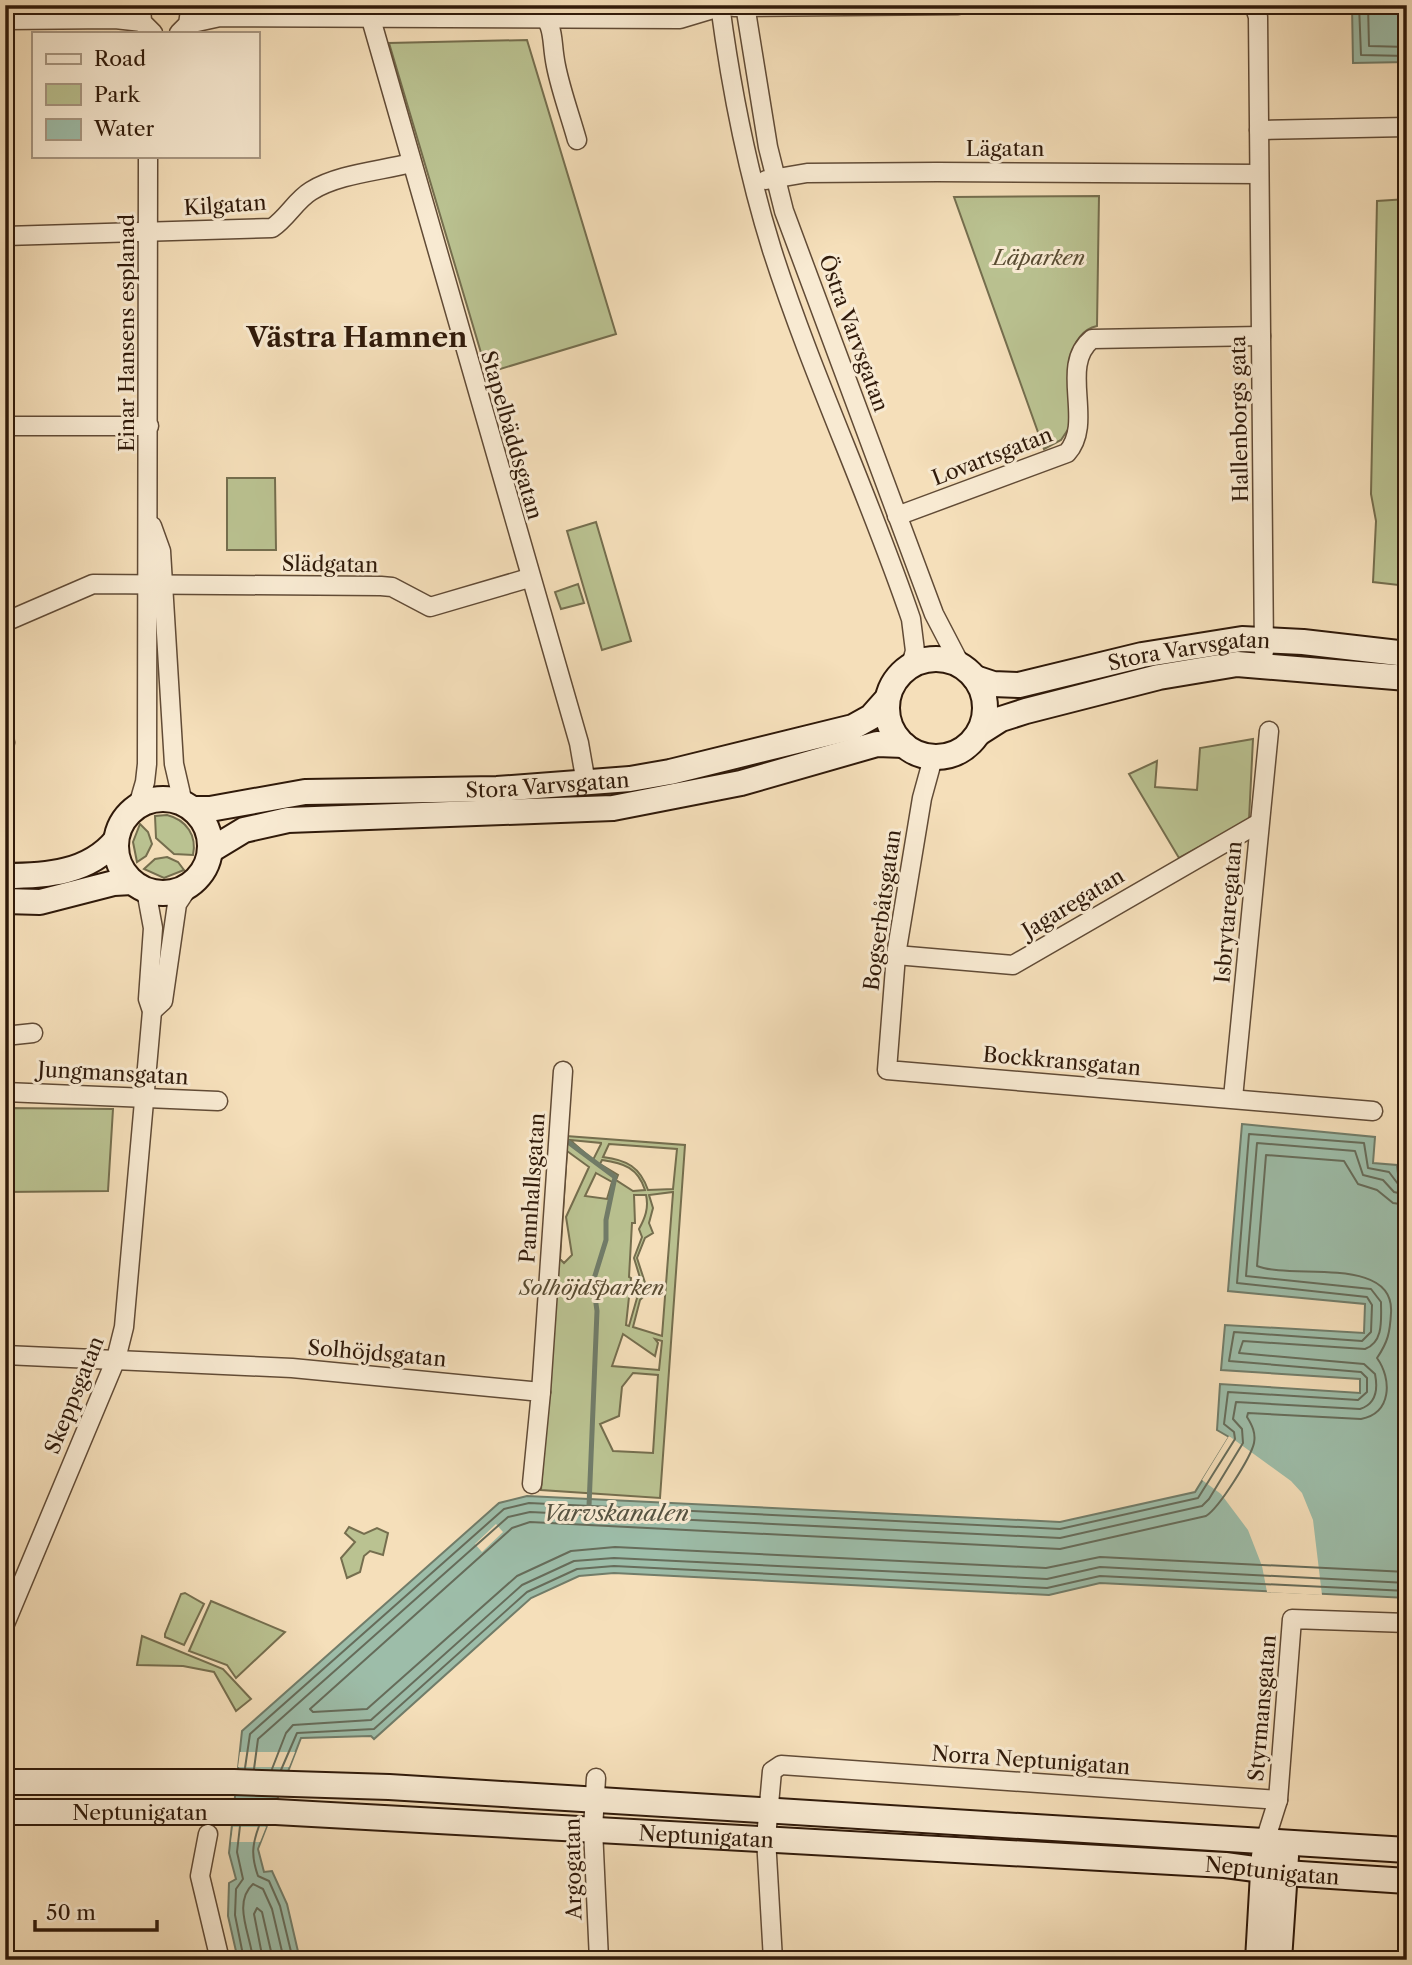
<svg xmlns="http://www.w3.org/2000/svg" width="1412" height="1965" font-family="'Libre Caslon Text',serif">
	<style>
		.green { fill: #bac291; stroke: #756e4e; stroke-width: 2; fill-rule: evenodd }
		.water { fill: #9dbda9; stroke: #717c69; stroke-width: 2 }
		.pier { fill: #f5dfba }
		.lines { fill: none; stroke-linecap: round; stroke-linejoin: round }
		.shore { stroke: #666c5a; stroke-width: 2 }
		.stream { stroke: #717c69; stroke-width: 5 }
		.street-casing { stroke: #614b36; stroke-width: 21 }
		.secondary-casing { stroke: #301a0a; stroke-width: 28 }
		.street { stroke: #f8ead2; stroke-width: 18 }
		.secondary { stroke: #f8ead2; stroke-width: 24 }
		.labels { text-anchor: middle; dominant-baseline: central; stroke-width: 6; stroke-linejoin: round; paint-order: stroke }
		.street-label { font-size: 21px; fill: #301a0a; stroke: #f8ead2 }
		.park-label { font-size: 21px; font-style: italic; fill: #594c32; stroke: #f8ead2 }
		.water-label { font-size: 23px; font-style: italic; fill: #565342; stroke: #f8ead2 }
		.district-label { font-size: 28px; font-weight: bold; fill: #301a0a; stroke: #f8ead2 }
	</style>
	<rect width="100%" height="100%" fill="#f5dfba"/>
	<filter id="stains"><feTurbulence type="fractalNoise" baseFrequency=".00286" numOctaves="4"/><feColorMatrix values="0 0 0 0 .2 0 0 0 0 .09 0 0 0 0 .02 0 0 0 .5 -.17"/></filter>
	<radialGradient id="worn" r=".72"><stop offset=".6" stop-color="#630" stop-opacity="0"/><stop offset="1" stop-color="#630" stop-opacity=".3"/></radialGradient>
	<!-- green -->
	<g class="green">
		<polygon points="527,40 616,334 487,373 389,43"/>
		<path d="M1099,196L1097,326C1060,334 1070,397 1071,425L1061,440L1044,449L954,197Z"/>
		<polygon points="1407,199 1407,586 1373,582 1376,521 1371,494 1377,201"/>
		<polygon points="227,478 275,478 276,550 227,550"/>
		<polygon points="596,522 631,641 602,650 567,531"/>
		<polygon points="578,584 584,603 561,609 555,592"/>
		<polygon points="1253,739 1249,820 1179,858 1129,774 1157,761 1155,787 1197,790 1200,748"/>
		<path d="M167,815C187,820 197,836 193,855L174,854L156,838L155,816Z"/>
		<polygon points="140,824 148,832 152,844 146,856 137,862 133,842"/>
		<polygon points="167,857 178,862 184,870 164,878 144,869 155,859"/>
		<polygon points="5,1108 113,1109 108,1191 5,1192"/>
		<path d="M566,1136L685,1145L660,1498L541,1490ZM570,1140L601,1143V1144L593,1160ZM609,1144L677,1149L673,1189L648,1190C640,1167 627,1160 603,1157ZM567,1151L589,1167L566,1217L572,1255L564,1263L560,1259ZM602,1160C624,1163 638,1168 645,1190L633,1191L616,1180L618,1175L600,1164ZM596,1173L612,1182L607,1199L585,1196ZM673,1192V1193L662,1336L633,1327L640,1300L648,1292L637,1258L645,1238L653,1233L649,1223L653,1208L649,1195ZM634,1195H646C649,1208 645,1218 639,1229L642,1237L634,1258L641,1281L635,1290L637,1298L629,1326L626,1325L631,1278L629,1277L632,1223H635ZM623,1334L655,1356L658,1343L655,1339L662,1341L659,1370L612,1366ZM633,1373L658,1375L653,1453L613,1451L600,1424L619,1416L622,1387Z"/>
		<polygon points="349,1527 364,1534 377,1528 388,1533 383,1555 370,1551 364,1556 360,1572 347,1578 341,1558 355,1542 345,1533"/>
		<polygon points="185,1593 204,1604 184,1645 165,1637 165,1634 181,1594"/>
		<polygon points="211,1601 285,1632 236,1678 227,1665 189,1651"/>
		<polygon points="142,1636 223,1669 251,1699 236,1711 214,1672 183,1666 137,1665"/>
	</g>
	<!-- water -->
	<g class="water">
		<polygon points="1352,5 1407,5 1407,62 1353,63"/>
		<polygon points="1242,1124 1375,1137 1373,1163 1397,1165 1398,1174 1407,1179 1407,1598 1100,1583 1049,1595 614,1573 579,1576 531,1598 374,1739 371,1736 301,1738 258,1849 264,1872 272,1871 287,1904 300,1960 238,1960 228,1916 229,1883 236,1879 229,1853 242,1731 499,1503 527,1496 1060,1522 1195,1492 1229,1437 1217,1430 1220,1384 1360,1393 1360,1379 1221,1370 1225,1325 1364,1333 1365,1304 1228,1291"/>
	</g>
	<!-- pier -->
	<g class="pier">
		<polygon points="1229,1436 1291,1481 1302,1493 1313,1520 1322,1595 1267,1592 1262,1566 1248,1530 1221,1494 1202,1480"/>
		<polygon points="496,1524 503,1532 482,1552 475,1544"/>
		<polygon points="240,1752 295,1752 289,1767 238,1767"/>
		<polygon points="233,1827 266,1827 260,1842 231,1842"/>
	</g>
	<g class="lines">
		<!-- shore -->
		<g class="shore">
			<polyline points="1359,5 1361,55 1407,56"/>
			<polyline points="1368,5 1369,46 1407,47"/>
			<path d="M1407,1205L1393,1203L1377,1190L1358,1184L1344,1161L1266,1155L1257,1266C1292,1280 1395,1255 1391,1313C1390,1332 1388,1342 1377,1358C1392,1379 1392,1413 1361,1419L1248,1413L1247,1417C1252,1425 1256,1433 1254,1443C1251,1457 1219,1508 1206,1516L1060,1549L530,1522L512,1528L310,1709L313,1712L367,1709L517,1576L571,1551L615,1547L1046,1568L1100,1557L1407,1572"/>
			<polyline points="245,1768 250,1734 504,1509 529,1503 1060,1529 1198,1498 1235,1439 1234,1432 1224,1424 1228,1392 1358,1400 1367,1392 1367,1378 1361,1372 1229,1361 1234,1332 1362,1341 1371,1332 1372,1305 1367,1297 1237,1283 1249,1134 1364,1143 1368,1168 1389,1172 1398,1184 1407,1186"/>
			<path d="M254,1769L258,1739L508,1517L530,1512L1060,1538L1202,1506L1209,1499L1243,1443L1242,1429L1233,1419L1236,1402L1360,1409C1376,1404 1378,1389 1375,1374L1364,1364L1239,1353L1243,1341L1365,1349C1384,1342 1381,1319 1381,1302L1371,1289L1246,1276L1257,1143L1355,1151L1363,1175L1383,1180L1394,1192L1407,1195"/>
			<polyline points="272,1769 286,1733 293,1725 371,1720 522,1585 574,1561 614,1558 1047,1579 1100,1567 1407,1583"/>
			<polyline points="281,1770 297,1733 374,1729 527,1592 577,1569 614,1566 1047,1588 1100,1576 1407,1591"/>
			<polyline points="240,1826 237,1852 243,1879 236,1889 235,1915 244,1960"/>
			<path d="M259,1826C252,1845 251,1856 258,1876L269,1881L280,1906L293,1960"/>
			<path d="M253,1960C251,1936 232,1903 253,1884L263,1889L272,1909L284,1960"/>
			<polyline points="263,1960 254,1914 257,1908 262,1912 273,1960"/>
		</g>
		<!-- stream -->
		<polyline class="stream" points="568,1142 615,1177 606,1220 606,1240 593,1282 597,1311 589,1506"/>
		<!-- street casing -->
		<g class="street-casing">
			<g id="street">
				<polyline points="141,5 142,22 153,33"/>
				<path d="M536,5C557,29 550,37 556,66C561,91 570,115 577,140"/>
				<path d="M720,5C731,88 747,170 772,250C812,375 869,495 911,619L915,651L911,665"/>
				<polyline points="745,5 768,147 784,211 934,614 960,664"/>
				<polyline points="1254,5 1258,17 1264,652"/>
				<polyline points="5,6 112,5"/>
				<polyline points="294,6 417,5"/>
				<polyline points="734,7 958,5"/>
				<polyline points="371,19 579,743 586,783"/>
				<polyline points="5,20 115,19 142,22"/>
				<polyline points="188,24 220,17 680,19 720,7 707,5"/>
				<polyline points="179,33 188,24 191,5"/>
				<polyline points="1259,130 1407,127"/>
				<polyline points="766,180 807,173 937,172 1259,174"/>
				<path d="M5,236L272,228C287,218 296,200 311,191C338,174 380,171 411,163"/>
				<polyline points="5,426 149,426"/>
				<path d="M897,516L1067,453C1095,422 1058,366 1092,339L1261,336"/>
				<polyline points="152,526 161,551 174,764 183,803"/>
				<polyline points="5,622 93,584 381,586 392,587 430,607 529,578"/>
				<polyline points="5,742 5,743"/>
				<polyline points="933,758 922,798 896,955 887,1070 1373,1111"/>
				<polyline points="138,806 145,782 147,764 148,156"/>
				<polyline points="896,955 1013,965 1259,823"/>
				<polyline points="152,1011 163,1001 177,904 189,886"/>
				<polyline points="5,1036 33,1033"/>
				<polyline points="5,1092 218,1101"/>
				<polyline points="1233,1098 1269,731"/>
				<polyline points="5,1355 292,1368 541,1392 532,1484"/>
				<polyline points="541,1392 563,1071"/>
				<polyline points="5,1624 116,1359 124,1327 152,1011 148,999 153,928 146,890"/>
				<polyline points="596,1778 593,1829 599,1960"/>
				<polyline points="208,1834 200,1876 220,1960"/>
				<polyline points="1265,1841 1278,1800 1292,1619 1407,1623"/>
				<polyline points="773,1960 766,1838 772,1771 781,1765 1278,1800"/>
			</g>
		</g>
		<!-- secondary casing -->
		<g class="secondary-casing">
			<g id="secondary">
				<circle cx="936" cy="708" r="49"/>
				<path id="s1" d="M975,678L993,684L1019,685L1142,655L1242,639L1303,642L1407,654"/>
				<polyline points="979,733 1001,719 1026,711 1159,677 1237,664 1407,678"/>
				<circle cx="163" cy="846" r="47"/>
				<path id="s2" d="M194,809H210L305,792L497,789L630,779L670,772L853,727L871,717L887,699"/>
				<polyline points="211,850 244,830 288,820 613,808 741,783 877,744 904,745"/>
				<path d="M5,876C46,876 89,873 116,840"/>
				<polyline points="5,901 40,902 114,883 132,882"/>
				<polyline points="5,1782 234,1782 389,1787 1407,1850"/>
				<path id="s3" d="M5,1812H276L1225,1865L1285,1873L1407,1881"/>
				<polyline points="1258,1960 1264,1856"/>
				<polyline points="1279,1960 1286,1856"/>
			</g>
		</g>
		<!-- street -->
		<use href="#street" class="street"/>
		<!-- secondary -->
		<use href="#secondary" class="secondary"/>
	</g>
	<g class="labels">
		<!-- street labels -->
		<g class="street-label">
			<text x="1005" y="148">Lägatan</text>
			<text transform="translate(225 205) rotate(-4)">Kilgatan</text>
			<text transform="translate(126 333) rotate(-90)">Einar Hansens esplanad</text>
			<text transform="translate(854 333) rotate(70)">Östra Varvsgatan</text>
			<text transform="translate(1239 419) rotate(-91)">Hallenborgs gata</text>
			<text transform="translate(512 435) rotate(74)">Stapelbäddsgatan</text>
			<text transform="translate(992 456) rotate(-21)">Lovartsgatan</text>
			<text transform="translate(330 564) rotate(1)">Slädgatan</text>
			<text stroke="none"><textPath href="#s1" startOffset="219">Stora Varvsgatan</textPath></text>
			<text stroke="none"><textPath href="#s2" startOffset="355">Stora Varvsgatan</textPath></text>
			<text transform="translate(1073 903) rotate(-31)">Jagaregatan</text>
			<text transform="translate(882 910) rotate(-82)">Bogserbåtsgatan</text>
			<text transform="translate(1228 912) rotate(-85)">Isbrytaregatan</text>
			<text transform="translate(1062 1061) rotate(5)">Bockkransgatan</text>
			<text transform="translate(113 1073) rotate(3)">Jungmansgatan</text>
			<text transform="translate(532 1188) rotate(-86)">Pannhallsgatan</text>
			<text transform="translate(377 1353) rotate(5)">Solhöjdsgatan</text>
			<text transform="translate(74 1395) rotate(-68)">Skeppsgatan</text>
			<text transform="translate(1262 1708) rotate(-85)">Styrmansgatan</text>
			<text transform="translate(1031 1760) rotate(4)">Norra Neptunigatan</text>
			<text stroke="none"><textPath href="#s3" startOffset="135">Neptunigatan</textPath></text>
			<text stroke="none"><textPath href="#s3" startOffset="702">Neptunigatan</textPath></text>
			<text transform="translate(573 1869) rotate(-91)">Argogatan</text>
			<text stroke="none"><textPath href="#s3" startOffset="1269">Neptunigatan</textPath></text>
		</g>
		<!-- park labels -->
		<g class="park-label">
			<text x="1039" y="257">Läparken</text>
			<text x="592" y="1287">Solhöjdsparken</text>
		</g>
		<!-- water labels -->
		<g class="water-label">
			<text x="616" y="1513">Varvskanalen</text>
		</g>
		<!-- district labels -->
		<g class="district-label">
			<text x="357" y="337">Västra Hamnen</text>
		</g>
	</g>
	<!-- margin -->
	<rect width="1412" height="1965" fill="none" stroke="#f5dfba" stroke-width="28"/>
	<rect x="7" y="7" width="1398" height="1951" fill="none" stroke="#301a0a" stroke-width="3.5"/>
	<rect x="14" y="14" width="1384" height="1937" fill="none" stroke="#301a0a" stroke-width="2"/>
	<!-- legend -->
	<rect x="32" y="32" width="228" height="126" fill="#f8ead2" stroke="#a89782" stroke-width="2"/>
	<rect x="46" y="54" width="35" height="10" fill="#f8ead2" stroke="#a89782" stroke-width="2"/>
	<text x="94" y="66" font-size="21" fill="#301a0a">Road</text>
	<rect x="46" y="84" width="35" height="21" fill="#bac291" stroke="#a89782" stroke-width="2"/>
	<text x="94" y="102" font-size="21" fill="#301a0a">Park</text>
	<rect x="46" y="119" width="35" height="21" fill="#9dbda9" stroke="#a89782" stroke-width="2"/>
	<text x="94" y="136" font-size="21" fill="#301a0a">Water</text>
	<!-- scale -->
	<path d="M35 1920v10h122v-10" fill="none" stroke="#301a0a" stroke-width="3.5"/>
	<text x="46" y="1920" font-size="21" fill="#301a0a" stroke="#f8ead2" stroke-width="5" paint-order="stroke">50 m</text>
	<rect width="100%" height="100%" filter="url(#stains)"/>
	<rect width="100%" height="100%" fill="url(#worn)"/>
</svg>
